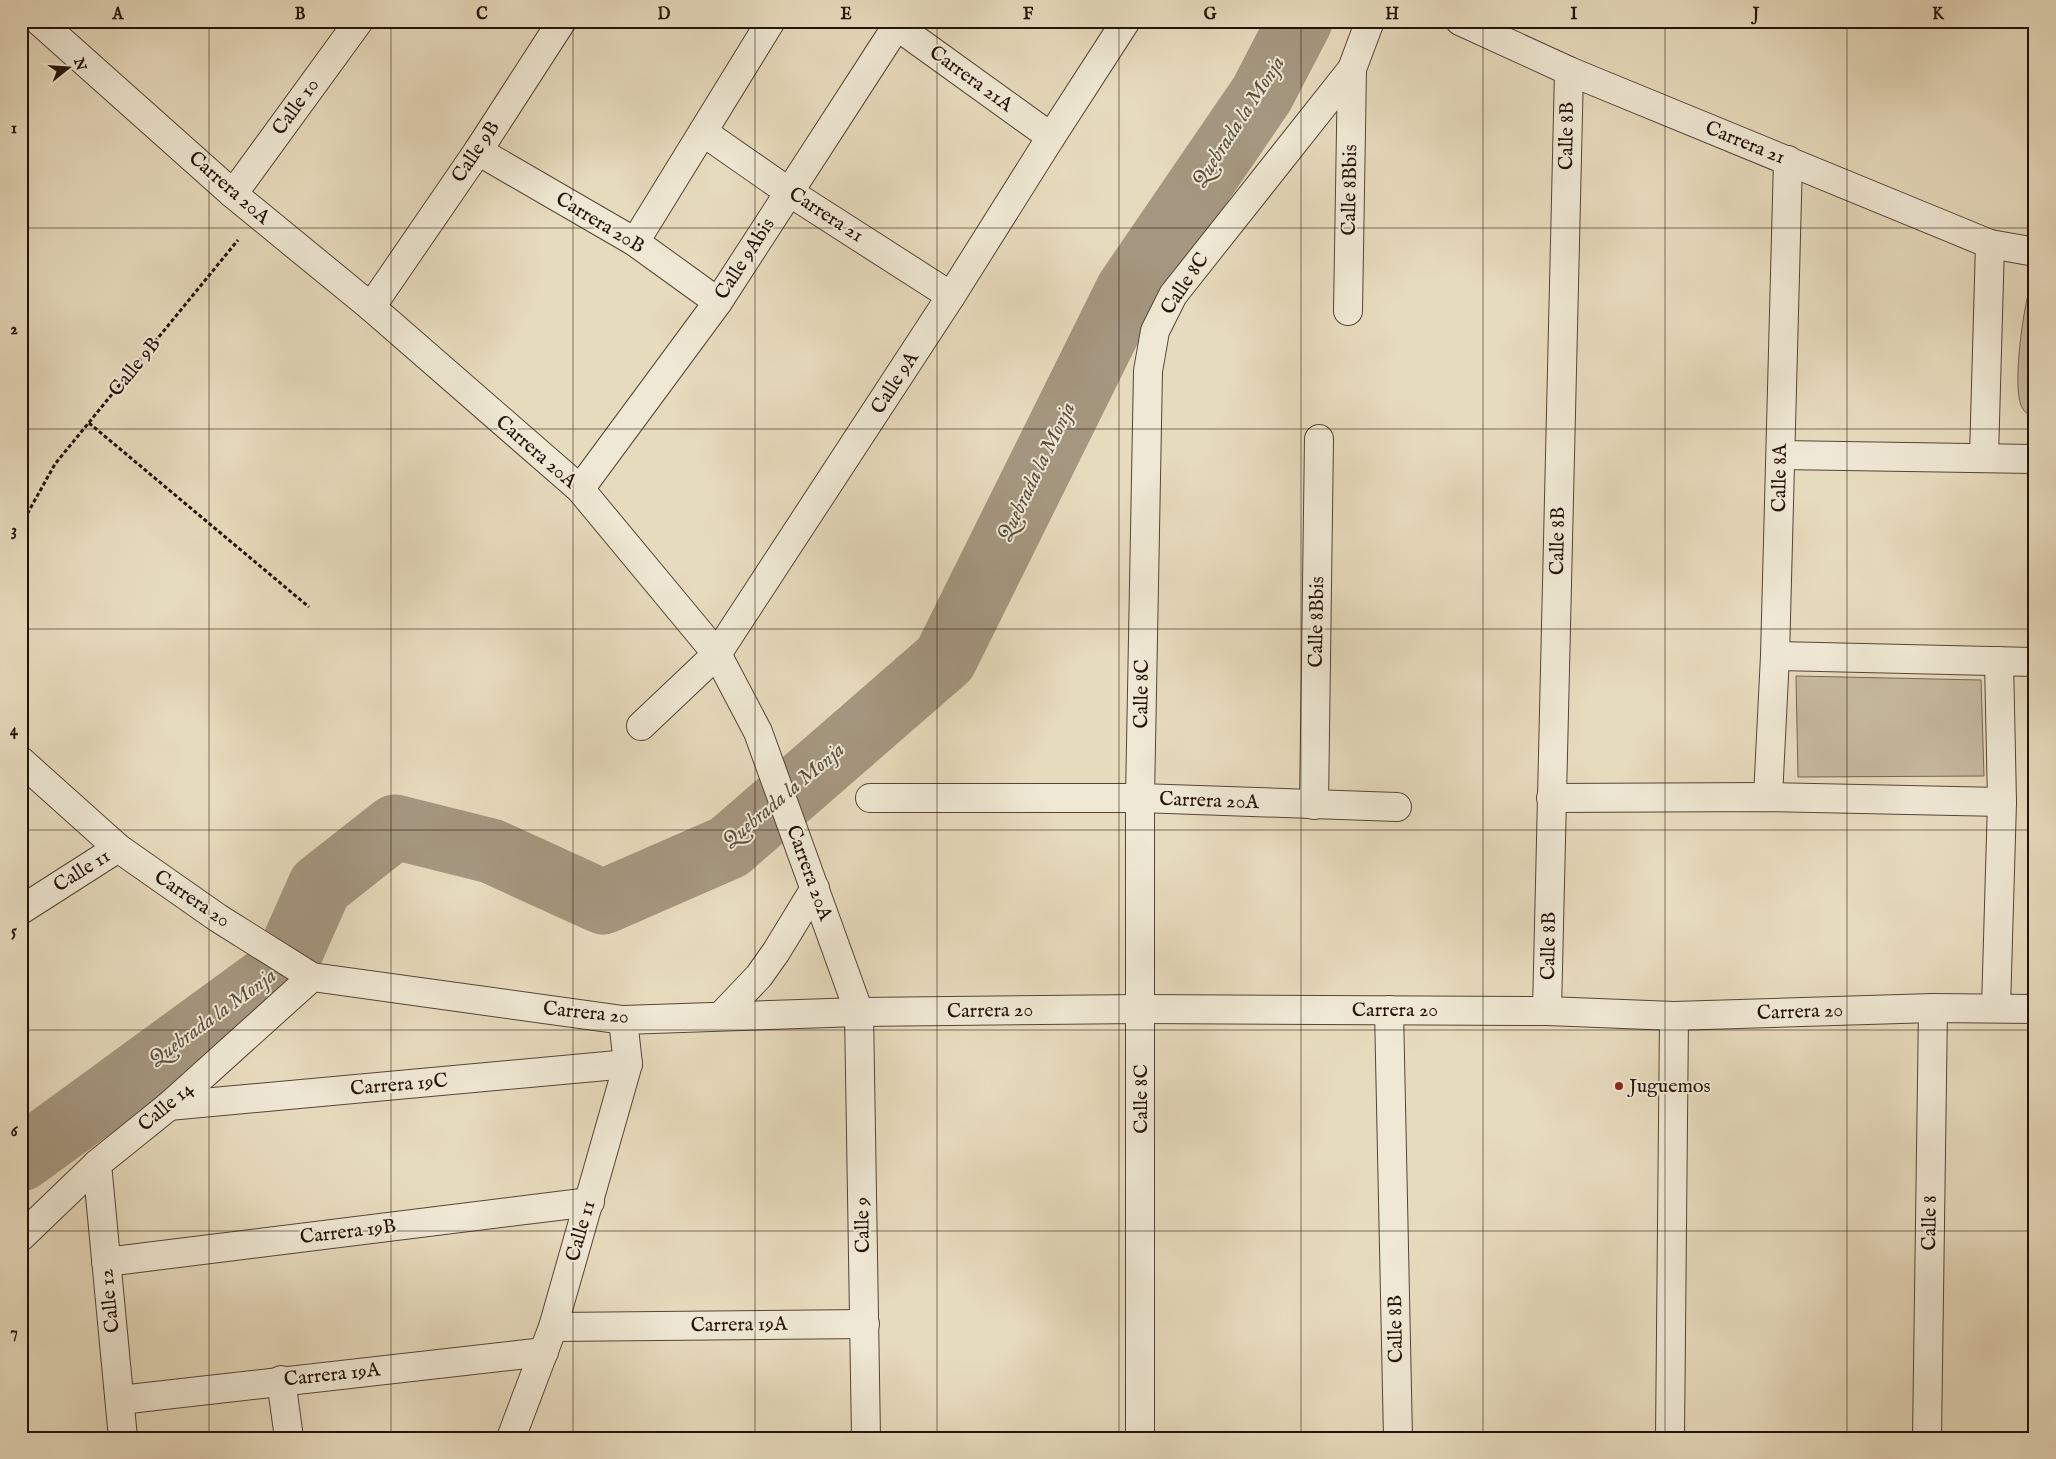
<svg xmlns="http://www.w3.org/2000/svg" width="2056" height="1459" font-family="'IM FELL English',serif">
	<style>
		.green { fill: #c6b99f; stroke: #756654 }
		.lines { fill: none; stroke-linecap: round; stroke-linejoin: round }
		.river { stroke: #a59780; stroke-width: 65 }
		.minor-casing { stroke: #554437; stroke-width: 30 }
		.path { stroke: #24120a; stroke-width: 3; stroke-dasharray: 4 2.5; stroke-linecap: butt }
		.minor { stroke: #efe8d4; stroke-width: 28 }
		.grid { fill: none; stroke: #24120a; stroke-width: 1; stroke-opacity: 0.55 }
		.poi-dot { fill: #8f2418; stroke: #efe8d4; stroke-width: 2 }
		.labels { text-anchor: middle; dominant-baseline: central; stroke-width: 4; stroke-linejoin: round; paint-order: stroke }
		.street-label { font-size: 20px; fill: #24120a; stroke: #efe8d4 }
		.poi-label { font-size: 20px; fill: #24120a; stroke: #efe8d4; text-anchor: start }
		.water-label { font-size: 21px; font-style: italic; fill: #5e4e3f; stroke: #efe8d4 }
		.neatline { fill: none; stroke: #24120a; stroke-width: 2 }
		.grid-label { font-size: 16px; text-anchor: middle; font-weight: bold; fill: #24120a }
	</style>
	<rect width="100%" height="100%" fill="#e7dbbd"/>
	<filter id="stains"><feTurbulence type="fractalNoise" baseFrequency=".004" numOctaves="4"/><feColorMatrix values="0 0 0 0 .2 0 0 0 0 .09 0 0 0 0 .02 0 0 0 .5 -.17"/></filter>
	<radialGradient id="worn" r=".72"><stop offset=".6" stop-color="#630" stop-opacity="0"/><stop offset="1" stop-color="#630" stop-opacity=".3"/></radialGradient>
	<!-- green -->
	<g class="green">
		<path d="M2029,291H2035V418C2031,416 2025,413 2023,409C2011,394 2023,311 2029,291Z"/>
		<polygon points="1796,676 1981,680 1984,776 1798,777"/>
	</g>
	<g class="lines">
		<!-- river -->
		<polyline class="river" points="21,1159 284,967 320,886 395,827 491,851 603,902 729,847 945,659 1128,290 1262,94 1300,21"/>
		<!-- minor casing -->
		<g class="minor-casing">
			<g id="minor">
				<polyline points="39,21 233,194 371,307 580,489 717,654 758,732 859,1012 866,1438"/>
				<polyline points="890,21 1051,137"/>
				<polyline points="1460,21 1569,71 1990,244 2035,252"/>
				<polyline points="703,132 789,192 951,296"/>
				<polyline points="478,151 635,242 718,302"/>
				<polyline points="233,194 359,21"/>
				<polyline points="635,242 771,21"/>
				<polyline points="371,307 478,151 562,21"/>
				<polyline points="1348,311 1352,69"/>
				<polyline points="1781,455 2035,459"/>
				<polyline points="1984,457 1990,244"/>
				<polyline points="580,489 718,302 900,21"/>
				<polyline points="1775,656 2035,662"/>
				<polyline points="641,726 717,654 951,296 1051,137 1126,21"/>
				<polyline points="21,761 118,848 218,918 312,977 623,1020 859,1012 1141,1009 1547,1011 1674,1016 1933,1008 2035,1009"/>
				<polyline points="1768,797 1775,656 1788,160"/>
				<polyline points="870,798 1140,798 1397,807"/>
				<polyline points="1551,798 1768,797 2002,802"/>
				<polyline points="1314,805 1319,439"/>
				<polyline points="21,910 118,848"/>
				<polyline points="1996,1008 2002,802 1999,661"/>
				<polyline points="1389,1010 1398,1438"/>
				<polyline points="1547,1011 1569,71"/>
				<polyline points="721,1016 759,976 776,952 815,888"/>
				<polyline points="169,1106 628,1064"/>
				<polyline points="97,1164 123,1438"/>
				<polyline points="21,1237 97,1164 169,1106 312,977"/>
				<polyline points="106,1262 590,1202"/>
				<polyline points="553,1327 865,1324"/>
				<polyline points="281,1380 289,1438"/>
				<polyline points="120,1400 544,1352"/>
				<polyline points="511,1438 553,1327 628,1064 623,1020"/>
				<polyline points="1140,1438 1140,798 1148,371 1155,331 1173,295 1352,69 1370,21"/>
				<polyline points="1670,1438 1674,1016"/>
				<polyline points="1927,1438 1933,1008"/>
			</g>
		</g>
		<!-- path -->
		<g class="path">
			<polyline points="89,423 309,607"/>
			<polyline points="21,525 55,464 238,240"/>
		</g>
		<!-- minor -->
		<use href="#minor" class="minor"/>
	</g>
	<!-- grid -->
	<path class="grid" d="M209,21V1438M391,21V1438M573,21V1438M755,21V1438M937,21V1438M1119,21V1438M1301,21V1438M1483,21V1438M1665,21V1438M1847,21V1438M21,228H2035M21,429H2035M21,629H2035M21,830H2035M21,1030H2035M21,1231H2035"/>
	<!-- markers -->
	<circle class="poi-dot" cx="1619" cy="1086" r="5"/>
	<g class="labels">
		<!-- street labels -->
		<g class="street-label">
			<text transform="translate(971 79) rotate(36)">Carrera 21A</text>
			<text transform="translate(296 107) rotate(-54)">Calle 10</text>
			<text transform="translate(1567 136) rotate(-89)">Calle 8B</text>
			<text transform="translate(1745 143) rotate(22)">Carrera 21</text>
			<text transform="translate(476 152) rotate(-56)">Calle 9B</text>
			<text transform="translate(229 188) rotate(41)">Carrera 20A</text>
			<text transform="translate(1350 190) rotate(-89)">Calle 8Bbis</text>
			<text transform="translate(826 215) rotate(33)">Carrera 21</text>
			<text transform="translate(600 223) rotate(31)">Carrera 20B</text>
			<text transform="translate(745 259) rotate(-57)">Calle 9Abis</text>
			<text transform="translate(1185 284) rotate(-56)">Calle 8C</text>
			<text transform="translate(135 367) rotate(-51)">Calle 9B</text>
			<text transform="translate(895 383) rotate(-57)">Calle 9A</text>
			<text transform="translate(536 452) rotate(41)">Carrera 20A</text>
			<text transform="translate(1780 478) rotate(-89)">Calle 8A</text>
			<text transform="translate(1558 541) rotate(-89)">Calle 8B</text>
			<text transform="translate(1317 622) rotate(-89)">Calle 8Bbis</text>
			<text transform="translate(1142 694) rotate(-89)">Calle 8C</text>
			<text transform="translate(1209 801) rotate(2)">Carrera 20A</text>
			<text transform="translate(82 871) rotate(-32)">Calle 11</text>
			<text transform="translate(809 873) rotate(70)">Carrera 20A</text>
			<text transform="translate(192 899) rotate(34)">Carrera 20</text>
			<text transform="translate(1549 946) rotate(-89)">Calle 8B</text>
			<text x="1395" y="1010">Carrera 20</text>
			<text transform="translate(990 1011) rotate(-1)">Carrera 20</text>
			<text transform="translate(1800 1012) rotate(-2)">Carrera 20</text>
			<text transform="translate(586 1013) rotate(6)">Carrera 20</text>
			<text transform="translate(399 1085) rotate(-5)">Carrera 19C</text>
			<text transform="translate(1141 1099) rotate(-90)">Calle 8C</text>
			<text transform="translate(166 1107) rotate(-40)">Calle 14</text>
			<text transform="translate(1930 1223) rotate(-89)">Calle 8</text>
			<text transform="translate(863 1225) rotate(-91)">Calle 9</text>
			<text transform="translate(581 1231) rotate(-74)">Calle 11</text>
			<text transform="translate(348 1232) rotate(-7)">Carrera 19B</text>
			<text transform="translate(110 1301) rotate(-96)">Calle 12</text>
			<text transform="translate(739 1325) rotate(-1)">Carrera 19A</text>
			<text transform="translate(1396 1329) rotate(-91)">Calle 8B</text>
			<text transform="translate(332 1375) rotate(-6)">Carrera 19A</text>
		</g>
		<!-- poi labels -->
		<g class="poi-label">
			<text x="1629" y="1086">Juguemos</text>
		</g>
		<!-- water labels -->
		<g class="water-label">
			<text transform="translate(1239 122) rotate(-57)">Quebrada la Monja</text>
			<text transform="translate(1037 472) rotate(-64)">Quebrada la Monja</text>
			<text transform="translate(784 796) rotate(-40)">Quebrada la Monja</text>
			<text transform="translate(213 1018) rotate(-36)">Quebrada la Monja</text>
		</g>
	</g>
	<!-- margin -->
	<rect width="2056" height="1459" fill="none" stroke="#e7dbbd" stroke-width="55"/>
	<!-- north arrow -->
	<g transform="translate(68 68) rotate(73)" stroke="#efe8d4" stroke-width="4" paint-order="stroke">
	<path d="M0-4L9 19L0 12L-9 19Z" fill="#24120a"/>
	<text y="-8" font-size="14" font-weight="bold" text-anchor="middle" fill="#24120a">N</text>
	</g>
	<rect x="28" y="28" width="2000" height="1404" class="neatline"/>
	<g class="grid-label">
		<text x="118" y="19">A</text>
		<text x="300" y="19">B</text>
		<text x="482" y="19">C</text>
		<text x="664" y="19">D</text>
		<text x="846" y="19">E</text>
		<text x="1028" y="19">F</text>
		<text x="1210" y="19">G</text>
		<text x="1392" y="19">H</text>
		<text x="1574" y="19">I</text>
		<text x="1756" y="19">J</text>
		<text x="1938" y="19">K</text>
		<text x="14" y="133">1</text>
		<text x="14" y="334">2</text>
		<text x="14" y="535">3</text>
		<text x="14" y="735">4</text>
		<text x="14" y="936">5</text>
		<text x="14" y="1136">6</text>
		<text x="14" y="1337">7</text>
	</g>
	<rect width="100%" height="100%" filter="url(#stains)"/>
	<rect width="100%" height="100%" fill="url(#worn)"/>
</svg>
